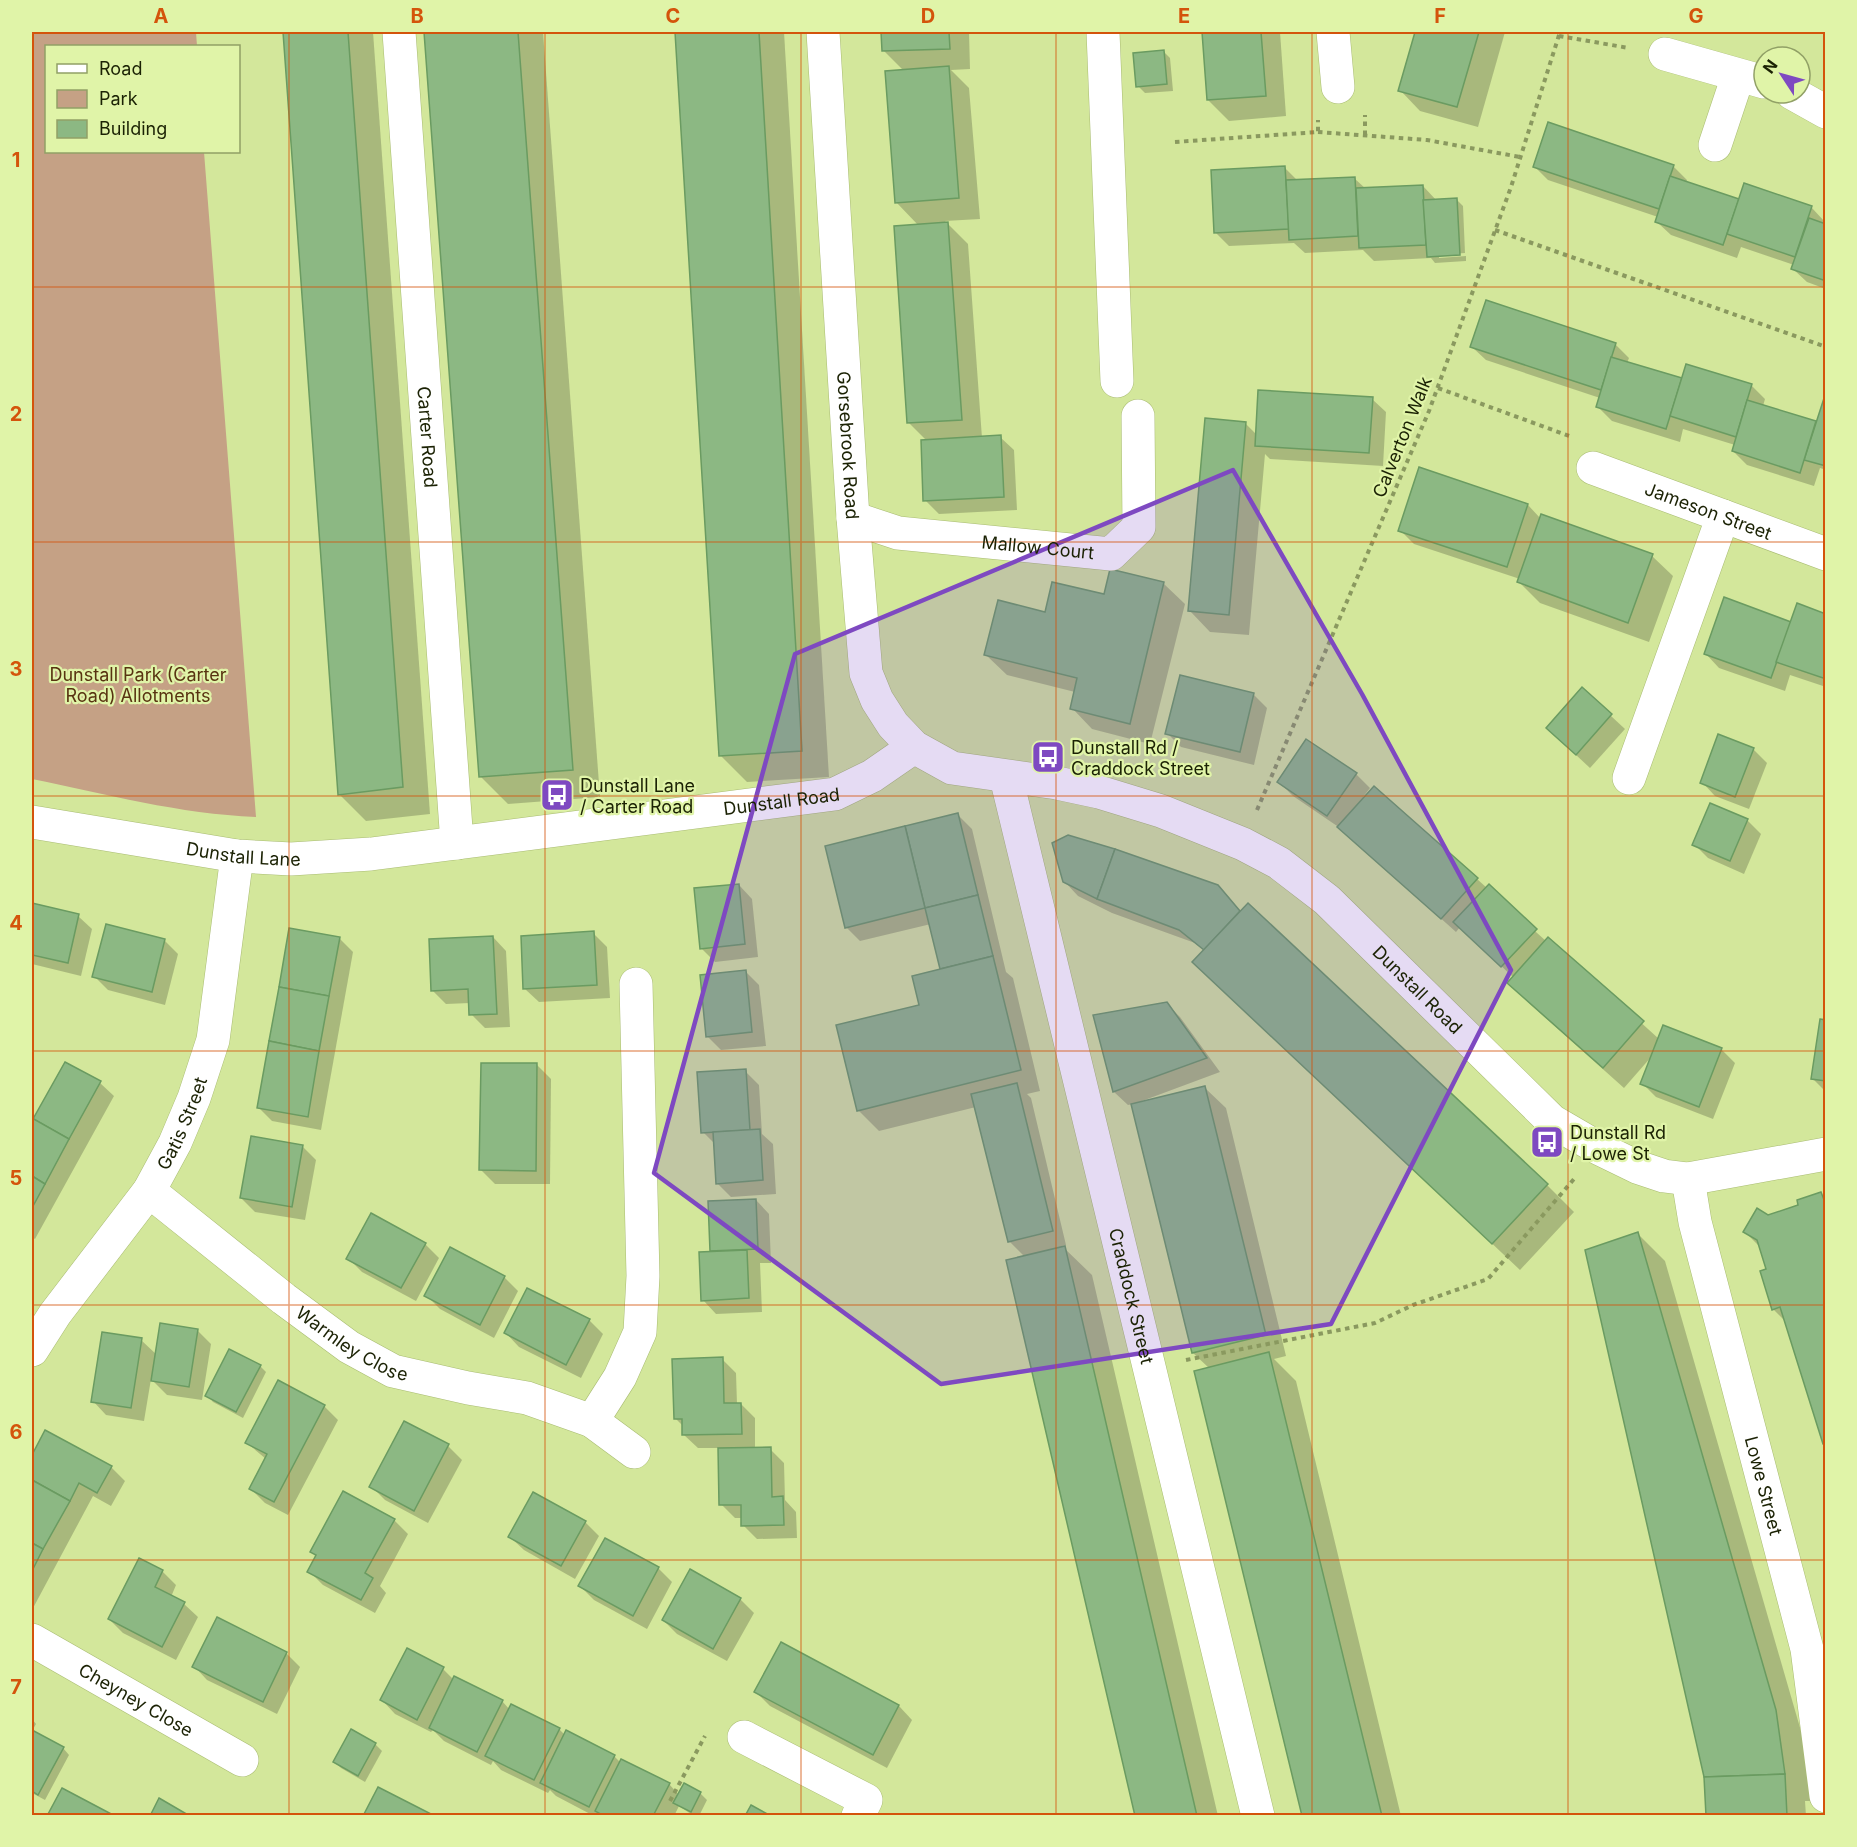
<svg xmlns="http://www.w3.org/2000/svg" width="1857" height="1847" font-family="Inter,sans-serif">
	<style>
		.green { fill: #c5a185 }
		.shadow { fill: #0003 }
		.building { fill: #8cb883; stroke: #6a9b61; stroke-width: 1.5 }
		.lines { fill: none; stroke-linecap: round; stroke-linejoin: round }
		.minor-casing { stroke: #a9bc72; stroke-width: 34 }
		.path { stroke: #8a995f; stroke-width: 4; stroke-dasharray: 4.5 4.5; stroke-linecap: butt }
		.minor { stroke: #fff; stroke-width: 33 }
		.marked { fill: #7e49c1; fill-opacity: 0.2; stroke: #7e49c1; stroke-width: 4.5; stroke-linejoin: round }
		.grid { fill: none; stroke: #d4540b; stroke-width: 1.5; stroke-opacity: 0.55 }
		.labels { text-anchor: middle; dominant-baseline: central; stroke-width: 4.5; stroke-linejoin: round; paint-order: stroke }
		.street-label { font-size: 18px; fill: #1b2204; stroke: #e0f4a8 }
		.park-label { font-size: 18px; fill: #583311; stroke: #e0f4a8 }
		.poi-label { font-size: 18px; fill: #1b2204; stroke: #e0f4a8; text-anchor: start }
		.neatline { fill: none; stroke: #d4540b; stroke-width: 2 }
		.grid-label { font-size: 20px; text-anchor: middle; font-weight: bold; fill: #d4540b }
	</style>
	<rect width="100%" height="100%" fill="#d3e79b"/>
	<!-- green -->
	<path class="green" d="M32,32H196L197,46H46V152H204L256,817C180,814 105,794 32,779Z"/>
	<!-- shadow -->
	<g class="shadow">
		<polygon points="285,32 373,32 430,814 366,821 339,794"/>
		<polygon points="426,32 543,32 600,797 508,804 481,777"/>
		<polygon points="677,32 784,32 829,777 747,782 720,755"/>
		<polygon points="883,32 969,32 970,69 951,70 969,88 980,219 945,221 968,244 982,438 1000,437 1014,450 1017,510 939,514 925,500 927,441 908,422 919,226 896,202 904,71 884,51"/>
		<polygon points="1203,32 1280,32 1286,116 1229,121 1208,100"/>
		<polygon points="1416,32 1505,32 1478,127 1420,111 1400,90"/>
		<polygon points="1163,51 1170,58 1173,91 1145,93 1138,86"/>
		<polygon points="1534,166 1673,166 1687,180 1686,183 1740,201 1745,185 1812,208 1825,222 1826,289 1807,282 1793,269 1794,265 1741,247 1737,258 1671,235 1657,222 1658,217 1548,180"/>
		<polygon points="1285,168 1298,181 1354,178 1366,189 1423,186 1437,201 1456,199 1463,206 1465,253 1439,255 1439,258 1466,256 1466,261 1435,263 1431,258 1374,261 1363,250 1305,253 1294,243 1229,246 1215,232"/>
		<polygon points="1615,344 1629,358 1627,363 1683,380 1751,385 1765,399 1763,406 1817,423 1826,397 1826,470 1820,468 1814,486 1747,465 1733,451 1735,445 1683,429 1680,442 1612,421 1598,407 1600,398 1486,360 1472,347"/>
		<polygon points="1372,399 1386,412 1383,466 1270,459 1265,454 1249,635 1210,632 1190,611 1245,423 1257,435"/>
		<polygon points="1420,469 1528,505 1541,519 1652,556 1673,576 1649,642 1540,603 1519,582 1520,579 1414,544 1400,530"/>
		<polygon points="1111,571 1164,584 1185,604 1150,744 1092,729 1072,708 1075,692 1007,675 986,655 1046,614 1105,596"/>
		<polygon points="1826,615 1826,687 1790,675 1785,691 1719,668 1706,654 1792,624"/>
		<polygon points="1582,689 1625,729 1590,768 1561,741"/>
		<polygon points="1253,694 1267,708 1254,765 1181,747 1167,733"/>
		<polygon points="1753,749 1767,763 1749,809 1715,796 1702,782"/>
		<polygon points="1356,774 1370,788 1363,797 1477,879 1546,941 1549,939 1659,1039 1721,1049 1735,1063 1713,1119 1656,1097 1642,1083 1652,1056 1624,1088 1530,1004 1509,983 1514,978 1460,927 1456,932 1340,828 1293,796 1279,782"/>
		<polygon points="1711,805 1747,820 1761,834 1744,874 1708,858 1694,844"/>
		<polygon points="958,815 972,829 1006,972 1013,978 1040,1091 1027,1094 1031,1098 1066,1245 1062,1246 1092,1275 1218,1816 1136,1816 1025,1257 1009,1241 976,1107 879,1131 858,1110 942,970 931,924 860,941 846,927"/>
		<polygon points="1064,881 1231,901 1241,912 1547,1185 1574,1212 1520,1270 1194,962 1205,951 1195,943 1112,913 1078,896"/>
		<polygon points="739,885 752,899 758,957 715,962 701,948"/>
		<polygon points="32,905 78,916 92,929 81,976 32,964"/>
		<polygon points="593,933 607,947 610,998 539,1002 525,989"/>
		<polygon points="493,937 506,951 510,1027 485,1028 471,1014 470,1003 446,1004 432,990"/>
		<polygon points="339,938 353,952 321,1130 272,1121 258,1107"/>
		<polygon points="164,940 178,954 165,1005 108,990 94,976"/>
		<polygon points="746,972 759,985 766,1046 721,1050 707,1036"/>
		<polygon points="1166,1003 1180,1017 1220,1072 1142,1101 1142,1103 1205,1088 1226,1108 1286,1356 1274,1359 1296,1381 1401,1816 1304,1816 1209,1368 1193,1353 1133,1104 1128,1105 1114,1092 1095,1016"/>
		<polygon points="1826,1021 1826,1092 1813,1079"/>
		<polygon points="65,1064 100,1083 114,1096 35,1239 32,1237 32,1120 34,1121"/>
		<polygon points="537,1065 551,1079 550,1184 495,1184 481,1170"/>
		<polygon points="745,1071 759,1085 762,1134 773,1144 776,1194 731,1197 717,1183 715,1144 703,1132"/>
		<polygon points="302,1146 316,1160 305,1220 255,1212 241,1198"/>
		<polygon points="1821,1194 1826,1198 1826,1445 1786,1322 1773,1309 1768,1270 1761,1248 1745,1232 1768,1216 1800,1206"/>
		<polygon points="756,1200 769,1214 771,1263 760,1263 762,1312 716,1314 703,1300 712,1253 710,1202"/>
		<polygon points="1638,1234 1665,1261 1803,1738 1811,1801 1805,1801 1806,1816 1708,1816 1706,1777"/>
		<polygon points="425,1244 439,1258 416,1301 362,1272 348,1258"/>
		<polygon points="451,1249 505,1278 518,1291 494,1338 440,1309 426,1295"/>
		<polygon points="589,1320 603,1334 581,1378 519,1347 506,1333"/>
		<polygon points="197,1330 211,1344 202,1400 167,1395 151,1379 144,1421 106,1415 93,1401 141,1340 157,1355"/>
		<polygon points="722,1359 736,1373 737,1404 741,1404 755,1418 755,1449 770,1449 784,1463 785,1500 796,1512 797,1538 757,1539 743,1525 743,1518 735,1518 721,1504 719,1448 698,1448 684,1435 684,1427 676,1419"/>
		<polygon points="260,1366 266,1372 243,1418 213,1402 207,1395"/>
		<polygon points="324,1406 338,1420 288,1515 265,1503 251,1489 266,1459 247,1443"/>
		<polygon points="46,1432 111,1467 125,1481 111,1506 93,1496 32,1610 32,1459"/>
		<polygon points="448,1446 462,1460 428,1523 385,1500 371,1486"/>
		<polygon points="394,1520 408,1534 380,1586 386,1593 375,1613 323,1585 309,1571 317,1556 312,1552"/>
		<polygon points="585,1522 599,1536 575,1579 524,1550 510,1537"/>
		<polygon points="606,1540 659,1569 672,1582 647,1629 594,1600 580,1586"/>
		<polygon points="162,1571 176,1585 171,1597 184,1604 198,1617 176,1660 123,1633 109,1619"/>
		<polygon points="691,1571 740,1599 754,1613 727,1661 677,1634 663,1620"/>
		<polygon points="286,1653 300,1667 277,1714 207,1680 194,1666"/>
		<polygon points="443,1669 454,1680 502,1701 510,1710 559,1729 565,1735 614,1756 621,1763 669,1784 679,1795 700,1793 707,1800 699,1816 694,1816 679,1806 674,1816 594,1816 556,1796 550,1790 548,1793 501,1770 493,1761 491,1765 444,1741 433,1730 431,1732 395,1714 382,1700"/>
		<polygon points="756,1692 899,1706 912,1720 887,1768 770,1706"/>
		<polygon points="32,1719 36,1724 32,1731 63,1748 69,1755 45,1800 32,1793"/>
		<polygon points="375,1744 382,1751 365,1782 341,1768 335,1762"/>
	</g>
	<!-- building -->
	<g class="building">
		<polygon points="283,32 348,32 403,787 338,795"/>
		<polygon points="424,32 518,32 573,770 479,777"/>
		<polygon points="675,32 759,32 802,751 719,756"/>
		<polygon points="881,32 949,32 950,49 882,51"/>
		<polygon points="1202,32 1261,32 1266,96 1207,100"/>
		<polygon points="1415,32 1479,32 1457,107 1398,91"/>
		<polygon points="1164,50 1167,84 1136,87 1133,53"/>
		<polygon points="949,66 959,198 895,203 885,71"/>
		<polygon points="1548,122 1674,165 1659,209 1533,167"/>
		<polygon points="1285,166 1289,229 1214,233 1211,170"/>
		<polygon points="1670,176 1739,199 1723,245 1655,222"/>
		<polygon points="1355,177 1358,236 1289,240 1286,180"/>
		<polygon points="1744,183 1812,206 1795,257 1727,234"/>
		<polygon points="1423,185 1426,245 1359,248 1356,188"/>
		<polygon points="1457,198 1460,255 1427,257 1423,200"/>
		<polygon points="1809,218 1826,224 1826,281 1791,269"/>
		<polygon points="948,222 962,420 907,423 894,226"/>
		<polygon points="1486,300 1616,343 1601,390 1470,347"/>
		<polygon points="1611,357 1682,378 1666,429 1596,407"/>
		<polygon points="1686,364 1752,384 1736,437 1670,416"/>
		<polygon points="1258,390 1373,397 1369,453 1255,446"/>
		<polygon points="1826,392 1826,466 1804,460"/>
		<polygon points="1747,400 1816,421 1800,473 1732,451"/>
		<polygon points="1205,418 1246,422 1229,615 1188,611"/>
		<polygon points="1001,435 1004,497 923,501 921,440"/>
		<polygon points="1419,467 1528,504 1507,567 1398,531"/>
		<polygon points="1541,514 1653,554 1628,623 1517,582"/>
		<polygon points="1110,569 1164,582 1130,724 1070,709 1077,678 984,655 998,600 1045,612 1052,582 1104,594"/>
		<polygon points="1724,597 1791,622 1771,678 1704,654"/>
		<polygon points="1797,603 1826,614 1826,679 1776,662"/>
		<polygon points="1180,675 1254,693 1240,752 1165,734"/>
		<polygon points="1582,687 1612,714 1576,755 1546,728"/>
		<polygon points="1718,734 1754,748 1735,797 1700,783"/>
		<polygon points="1306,739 1357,773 1327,816 1277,782"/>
		<polygon points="1374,786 1478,878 1441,919 1337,827"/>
		<polygon points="1710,803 1748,819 1730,861 1692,845"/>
		<polygon points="958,813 978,895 925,908 905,826"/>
		<polygon points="905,826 925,908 845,928 825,846"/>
		<polygon points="1068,835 1115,849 1097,899 1063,882 1052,843"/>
		<polygon points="1115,849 1218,885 1240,911 1204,950 1179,930 1097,899"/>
		<polygon points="739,884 745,944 700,949 694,888"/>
		<polygon points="1489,884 1537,929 1501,967 1453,922"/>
		<polygon points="978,895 993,956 940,969 925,908"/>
		<polygon points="32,903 79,914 68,963 32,955"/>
		<polygon points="1248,903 1548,1184 1492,1244 1192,962"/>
		<polygon points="106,924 165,939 152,992 92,977"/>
		<polygon points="289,928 340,937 329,996 279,987"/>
		<polygon points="594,931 597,985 523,989 521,936"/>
		<polygon points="493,936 497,1014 469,1015 468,989 431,991 429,939"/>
		<polygon points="1548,937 1644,1021 1603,1068 1507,983"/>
		<polygon points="993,956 1021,1070 857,1111 836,1025 919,1005 912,976"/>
		<polygon points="746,970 752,1032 706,1037 700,975"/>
		<polygon points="279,987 329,996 319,1051 269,1041"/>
		<polygon points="1167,1002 1207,1058 1113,1092 1093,1015"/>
		<polygon points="1820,1019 1826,1020 1826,1081 1811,1079"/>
		<polygon points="1663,1025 1722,1048 1699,1107 1640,1084"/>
		<polygon points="269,1041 319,1051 308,1117 257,1108"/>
		<polygon points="65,1062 101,1081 69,1139 33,1119"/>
		<polygon points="481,1063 537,1063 536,1171 479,1170"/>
		<polygon points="746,1069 750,1130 701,1133 697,1072"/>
		<polygon points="1017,1083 1053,1231 1008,1242 971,1094"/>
		<polygon points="1205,1086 1266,1335 1192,1353 1131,1104"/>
		<polygon points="32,1118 69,1139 45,1184 32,1176"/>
		<polygon points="760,1129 763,1180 716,1184 713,1132"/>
		<polygon points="251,1136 303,1145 292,1207 240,1198"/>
		<polygon points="32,1176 45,1184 32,1208"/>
		<polygon points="1821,1192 1826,1205 1826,1444 1823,1444 1780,1307 1772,1310 1760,1271 1766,1269 1757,1240 1743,1232 1757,1208 1768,1215 1798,1205 1797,1200"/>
		<polygon points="756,1199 758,1249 710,1251 708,1201"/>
		<polygon points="371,1213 426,1243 401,1288 346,1259"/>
		<polygon points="1638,1232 1776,1710 1785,1774 1704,1777 1585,1250"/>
		<polygon points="1065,1246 1197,1816 1135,1816 1006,1260"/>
		<polygon points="450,1247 505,1276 480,1325 424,1296"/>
		<polygon points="747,1250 749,1298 701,1301 699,1252"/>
		<polygon points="527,1288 590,1319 566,1365 504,1333"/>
		<polygon points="160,1323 198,1329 189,1387 151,1381"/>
		<polygon points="102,1332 142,1338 131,1408 91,1402"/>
		<polygon points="229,1349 261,1365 236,1412 205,1396"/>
		<polygon points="1269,1352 1382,1816 1302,1816 1194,1371"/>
		<polygon points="723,1357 724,1403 741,1403 742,1434 682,1435 682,1419 674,1419 672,1359"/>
		<polygon points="278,1380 325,1405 274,1502 249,1489 267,1454 245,1443"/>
		<polygon points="404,1421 449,1444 414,1511 369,1487"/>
		<polygon points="45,1430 112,1466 97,1493 79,1483 70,1501 32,1480 32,1455"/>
		<polygon points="771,1447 772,1497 783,1496 784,1525 741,1526 741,1505 719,1505 718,1448"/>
		<polygon points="32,1480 70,1501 43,1549 32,1543"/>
		<polygon points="343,1491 395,1519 365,1573 373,1578 361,1600 307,1572 316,1555 310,1552"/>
		<polygon points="533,1492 586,1521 561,1566 508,1537"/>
		<polygon points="605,1538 659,1567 633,1616 578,1586"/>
		<polygon points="32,1543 43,1549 32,1571"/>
		<polygon points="139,1558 163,1570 155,1587 185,1602 162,1647 108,1619"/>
		<polygon points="690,1569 741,1598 713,1649 662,1620"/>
		<polygon points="217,1617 287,1652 263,1702 192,1667"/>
		<polygon points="781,1642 899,1705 873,1755 754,1692"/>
		<polygon points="407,1648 444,1667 417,1720 380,1700"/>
		<polygon points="454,1676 503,1700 477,1752 429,1728"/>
		<polygon points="511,1704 560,1728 534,1780 485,1756"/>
		<polygon points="351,1729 376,1743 358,1776 333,1762"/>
		<polygon points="32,1730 64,1747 38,1795 32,1791"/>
		<polygon points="566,1730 615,1755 589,1807 540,1783"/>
		<polygon points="621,1759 670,1783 653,1816 604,1816 595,1811"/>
		<polygon points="1785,1774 1787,1816 1706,1816 1704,1777"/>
		<polygon points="684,1783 701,1792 691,1812 673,1803"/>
		<polygon points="378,1787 431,1814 431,1816 363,1816"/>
		<polygon points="62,1788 115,1816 47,1816"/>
		<polygon points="159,1798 190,1816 150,1816"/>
		<polygon points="751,1805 771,1816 745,1816"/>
	</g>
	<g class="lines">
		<!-- minor casing -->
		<g class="minor-casing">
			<g id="minor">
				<path id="s1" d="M399,32L457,843"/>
				<path id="s2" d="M823,32L853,518L866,673L877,700L893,725L914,747L952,768L1057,783L1099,792L1161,811L1243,844L1279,863L1327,900L1552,1121L1600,1149L1637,1167L1664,1176L1688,1179L1826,1154"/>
				<polyline points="1103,32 1117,381"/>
				<polyline points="1333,32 1338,87"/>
				<polyline points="1665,54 1764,82"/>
				<polyline points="1792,93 1826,112"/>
				<polyline points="1715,145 1738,76"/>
				<path id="s3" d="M1593,468L1826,554"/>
				<path id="s4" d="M853,518L898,533L1111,554L1139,527L1138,416"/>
				<path id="s5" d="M1006,777L1258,1816"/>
				<polyline points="1629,778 1723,516"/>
				<path id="s6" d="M32,822L237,856L291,859L371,854L835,794L872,776L914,747"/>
				<path id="s7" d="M1688,1179L1695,1222L1807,1649L1826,1796"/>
				<path id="s8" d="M149,1191L284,1299L349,1347L393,1371L468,1388L527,1398L592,1421L634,1452"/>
				<path id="s9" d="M32,1350L55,1314L149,1191L175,1143L194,1098L213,1040L237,856"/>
				<polyline points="592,1421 620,1377 640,1332 643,1276 636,984"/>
				<path id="s10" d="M32,1640L242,1760"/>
				<polyline points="744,1737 866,1800 858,1816"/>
			</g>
		</g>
		<!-- path -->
		<g class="path">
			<polyline points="1559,36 1629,48"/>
			<polyline points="1318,132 1427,140 1520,157"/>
			<polyline points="1365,135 1365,115"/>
			<polyline points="1175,142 1318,132 1318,120"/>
			<polyline points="1495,230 1826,347"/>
			<polyline points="1438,388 1572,437"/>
			<polyline points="1257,810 1429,411 1511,187 1560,32"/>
			<polyline points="1186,1360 1375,1323 1413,1305 1488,1279 1574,1179"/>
			<polyline points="670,1801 705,1736"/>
		</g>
		<!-- minor -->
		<use href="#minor" class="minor"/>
	</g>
	<!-- marked area -->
	<path class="marked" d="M1233,470L1362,694L1511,970L1331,1324L941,1384L654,1173L795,654Z"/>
	<!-- grid -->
	<path class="grid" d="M289,32V1816M545,32V1816M801,32V1816M1056,32V1816M1312,32V1816M1568,32V1816M32,287H1826M32,542H1826M32,796H1826M32,1051H1826M32,1305H1826M32,1560H1826"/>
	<!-- icons -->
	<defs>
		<g id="bus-square" transform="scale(1.725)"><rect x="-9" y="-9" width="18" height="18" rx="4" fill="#7e49c1" stroke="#e0f4a8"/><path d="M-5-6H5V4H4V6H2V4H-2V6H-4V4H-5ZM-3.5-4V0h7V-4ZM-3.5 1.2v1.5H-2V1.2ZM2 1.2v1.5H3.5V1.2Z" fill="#fff"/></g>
	</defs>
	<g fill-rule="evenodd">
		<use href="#bus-square" x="1048" y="757"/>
		<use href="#bus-square" x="557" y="795"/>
		<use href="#bus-square" x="1547" y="1142"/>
	</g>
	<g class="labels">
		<!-- street labels -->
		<g class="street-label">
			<text stroke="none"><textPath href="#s1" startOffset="406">Carter Road</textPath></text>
			<text transform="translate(1402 437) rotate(-68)">Calverton Walk</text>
			<text stroke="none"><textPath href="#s2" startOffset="414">Gorsebrook Road</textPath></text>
			<text stroke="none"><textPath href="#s3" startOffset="123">Jameson Street</textPath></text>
			<text stroke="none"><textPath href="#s4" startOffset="188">Mallow Court</textPath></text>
			<text stroke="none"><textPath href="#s6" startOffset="756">Dunstall Road</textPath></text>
			<text stroke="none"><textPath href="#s6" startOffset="214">Dunstall Lane</textPath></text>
			<text stroke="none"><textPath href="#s2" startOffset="1306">Dunstall Road</textPath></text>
			<text stroke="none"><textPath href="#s9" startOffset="273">Gatis Street</textPath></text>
			<text stroke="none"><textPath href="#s5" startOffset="534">Craddock Street</textPath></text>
			<text stroke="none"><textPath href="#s8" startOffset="255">Warmley Close</textPath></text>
			<text stroke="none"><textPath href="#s7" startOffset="316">Lowe Street</textPath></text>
			<text stroke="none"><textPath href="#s10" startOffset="120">Cheyney Close</textPath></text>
		</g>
		<!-- park labels -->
		<g class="park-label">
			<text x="138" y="674">Dunstall Park (Carter<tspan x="138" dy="21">Road) Allotments</tspan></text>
		</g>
		<!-- poi labels -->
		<g class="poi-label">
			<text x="1071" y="747">Dunstall Rd /<tspan x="1071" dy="21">Craddock Street</tspan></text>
			<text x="580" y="785">Dunstall Lane<tspan x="580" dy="21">/ Carter Road</tspan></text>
			<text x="1570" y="1132">Dunstall Rd<tspan x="1570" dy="21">/ Lowe St</tspan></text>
		</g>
	</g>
	<!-- border -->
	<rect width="1857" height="1847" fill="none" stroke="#e0f4a8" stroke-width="66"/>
	<!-- legend -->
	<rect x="45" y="45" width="195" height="108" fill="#e0f4a8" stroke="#91a066" stroke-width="1.5"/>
	<rect x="57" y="64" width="30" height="9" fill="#ffffff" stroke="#91a066" stroke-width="1.5"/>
	<text x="99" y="75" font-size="18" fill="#1b2204">Road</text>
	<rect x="57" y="90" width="30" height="18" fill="#c5a185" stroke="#91a066" stroke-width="1.5"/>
	<text x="99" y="105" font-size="18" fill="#1b2204">Park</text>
	<rect x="57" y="120" width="30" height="18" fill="#8cb883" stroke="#91a066" stroke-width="1.5"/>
	<text x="99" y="135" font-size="18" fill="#1b2204">Building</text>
	<!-- north arrow -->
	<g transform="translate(1782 75) rotate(306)"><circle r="28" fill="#e0f4a8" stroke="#91a066" stroke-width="1.5"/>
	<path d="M0-4.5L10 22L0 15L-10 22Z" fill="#7e49c1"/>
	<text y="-9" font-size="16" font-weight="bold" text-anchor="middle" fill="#1b2204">N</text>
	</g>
	<rect x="33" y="33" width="1791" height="1781" class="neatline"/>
	<g class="grid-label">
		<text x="161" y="23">A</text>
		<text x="417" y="23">B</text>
		<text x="673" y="23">C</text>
		<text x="928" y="23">D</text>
		<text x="1184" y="23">E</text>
		<text x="1440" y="23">F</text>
		<text x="1696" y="23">G</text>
		<text x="16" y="167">1</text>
		<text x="16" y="421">2</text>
		<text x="16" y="676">3</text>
		<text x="16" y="930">4</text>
		<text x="16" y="1185">5</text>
		<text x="16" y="1439">6</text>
		<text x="16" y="1694">7</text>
	</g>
</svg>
